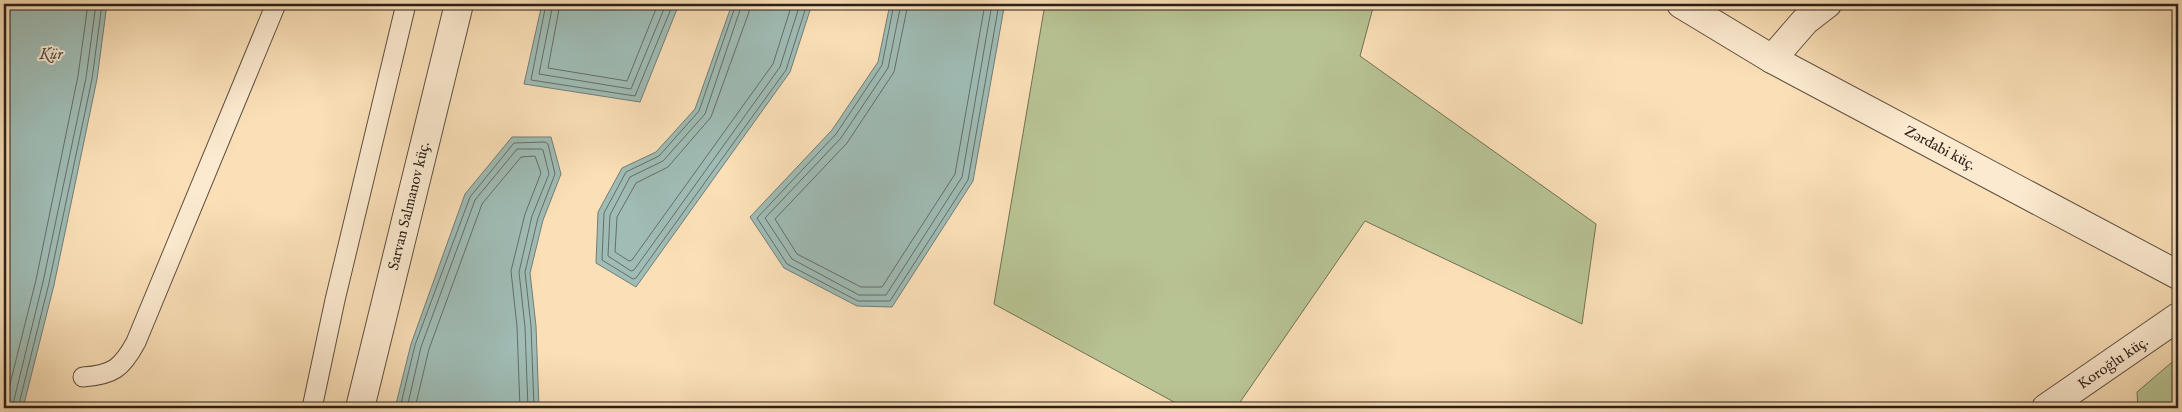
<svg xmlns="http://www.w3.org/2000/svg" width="2182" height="412" font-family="'IM FELL English',serif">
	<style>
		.green { fill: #b8c393; stroke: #727156 }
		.water { fill: #9fbcb5; stroke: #717d77 }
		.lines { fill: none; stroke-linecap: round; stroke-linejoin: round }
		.shore { stroke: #656e67; stroke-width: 1 }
		.service-casing { stroke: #5f4f40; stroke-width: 21 }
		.minor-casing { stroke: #5f4f40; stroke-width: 30 }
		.service { stroke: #fcead0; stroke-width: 19 }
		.minor { stroke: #fcead0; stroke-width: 28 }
		.labels { text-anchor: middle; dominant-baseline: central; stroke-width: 4; stroke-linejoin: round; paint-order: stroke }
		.street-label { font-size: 15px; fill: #2b1f19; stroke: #fcead0 }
		.water-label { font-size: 16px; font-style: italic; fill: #4e4e48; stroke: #fcead0 }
	</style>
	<rect width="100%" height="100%" fill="#fadfb7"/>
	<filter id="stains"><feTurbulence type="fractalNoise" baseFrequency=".004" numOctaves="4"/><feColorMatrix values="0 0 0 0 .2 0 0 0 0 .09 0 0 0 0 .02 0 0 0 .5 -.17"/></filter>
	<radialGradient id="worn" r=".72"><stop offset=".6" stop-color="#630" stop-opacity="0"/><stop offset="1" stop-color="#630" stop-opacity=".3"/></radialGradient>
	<!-- green -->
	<g class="green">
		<polygon points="1045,4 1374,4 1360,56 1596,224 1582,324 1365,221 1236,408 1185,408 994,304"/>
		<polygon points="2178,357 2178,408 2138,408 2137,392"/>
	</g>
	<!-- water -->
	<g class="water">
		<polygon points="4,4 107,4 97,79 54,285 23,408 4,408"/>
		<polygon points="542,4 679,4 640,102 524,84"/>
		<polygon points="732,4 812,4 790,72 636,287 596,263 598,212 622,168 656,152 695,109"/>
		<polygon points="890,4 1004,4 1004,8 973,181 892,307 857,306 784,268 750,217 832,130 878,62"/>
		<polygon points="512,137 551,137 561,174 543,220 530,273 536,326 539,408 395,408 411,344 465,194"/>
	</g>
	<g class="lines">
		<!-- shore -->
		<g class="shore">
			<polyline points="546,4 531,80 635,96 673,4"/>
			<polyline points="553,4 539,74 631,89 666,4"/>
			<polyline points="560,4 548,68 627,81 658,4"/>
			<polyline points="736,4 699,111 659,156 626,172 604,213 602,260 633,279 636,278 786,70 807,4"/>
			<polyline points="742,4 705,114 663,161 630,177 610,215 608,256 631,271 634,270 780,67 800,4"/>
			<polyline points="750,4 749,12 711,117 668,167 636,183 617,217 615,252 629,261 632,260 773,64 792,4"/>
			<polyline points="894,4 882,65 836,134 757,218 787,264 858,301 890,301 968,180 999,4"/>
			<polyline points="901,4 888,68 841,138 765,218 792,259 859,295 886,295 962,177 992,4"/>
			<polyline points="908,4 894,72 847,143 775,219 797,254 861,287 882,287 955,174 985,4"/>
			<polyline points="4,408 36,280 78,76 88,4"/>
			<polyline points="12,408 43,282 86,78 96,4"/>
			<polyline points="18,408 49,283 92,79 102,4"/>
			<polyline points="400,408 415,345 470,197 514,143 545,142 548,144 555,174 538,218 525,272 531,326 534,408"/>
			<polyline points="407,408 421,347 475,200 517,149 541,149 543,150 549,174 532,216 519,272 525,327 528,408"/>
			<polyline points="415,408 429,349 482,204 521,157 535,156 541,173 525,214 511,271 517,327 520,408"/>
		</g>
		<!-- service casing -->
		<g class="service-casing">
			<g id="service">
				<path d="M83,377C113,375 122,368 136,342L276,4"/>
				<polyline points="312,408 335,300 406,4"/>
			</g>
		</g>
		<!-- minor casing -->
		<g class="minor-casing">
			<g id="minor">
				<polyline points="1681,4 1772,59"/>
				<polyline points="1827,4 1805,21 1772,59 2178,275"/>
				<polyline points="360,408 459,4"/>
				<polyline points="2046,408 2178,317"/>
			</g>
		</g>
		<!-- service -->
		<use href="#service" class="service"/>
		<!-- minor -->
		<use href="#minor" class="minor"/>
	</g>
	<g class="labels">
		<!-- street labels -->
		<g class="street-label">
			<text transform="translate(1940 148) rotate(28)">Zərdabi küç.</text>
			<text transform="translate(409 206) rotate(-76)">Sarvan Salmanov küç.</text>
			<text transform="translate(2113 363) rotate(-34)">Koroğlu küç.</text>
		</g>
		<!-- water labels -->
		<g class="water-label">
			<text x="51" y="55">Kür</text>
		</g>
	</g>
	<!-- margin -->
	<rect width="2182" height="412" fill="none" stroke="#fadfb7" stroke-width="20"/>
	<rect x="5" y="5" width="2172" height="402" fill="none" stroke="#2b1f19" stroke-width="2.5"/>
	<rect x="10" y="10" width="2162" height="392" fill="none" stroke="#2b1f19"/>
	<rect width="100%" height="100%" filter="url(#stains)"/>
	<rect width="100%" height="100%" fill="url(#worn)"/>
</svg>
